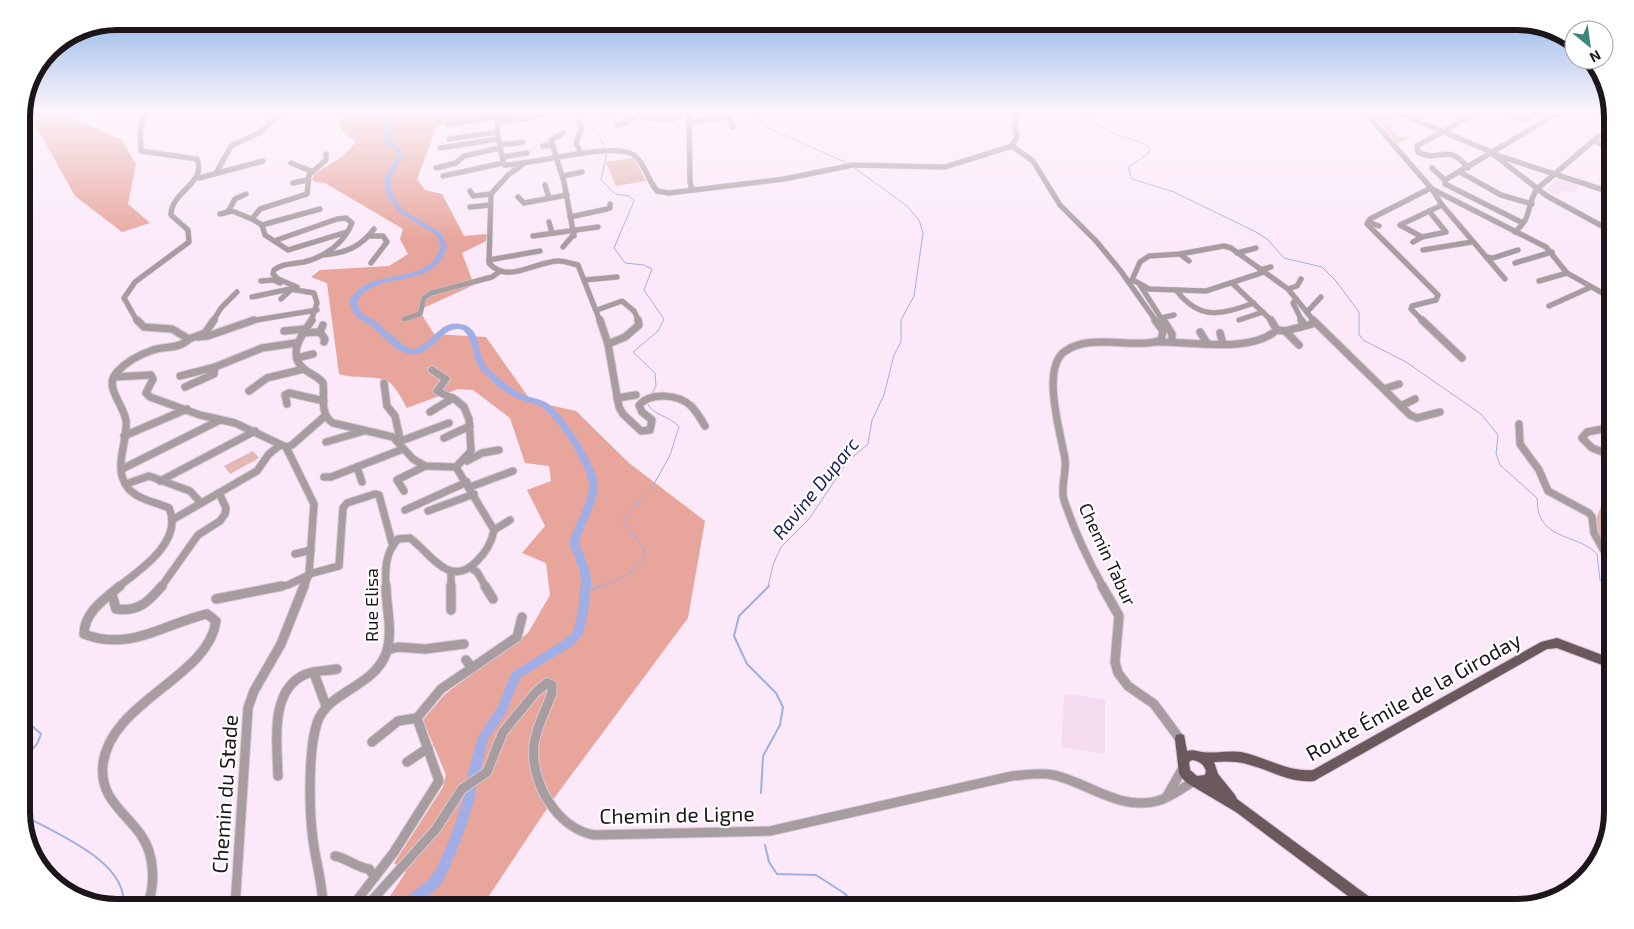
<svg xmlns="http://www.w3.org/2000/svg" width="1634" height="929" font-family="'Exo 2',sans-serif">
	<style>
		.built { fill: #f4dbf0 }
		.green { fill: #e4b8b2 }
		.forest { fill: #e7a59c }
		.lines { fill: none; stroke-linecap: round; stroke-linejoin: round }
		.stream-far1 { stroke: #a1aee5; stroke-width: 1 }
		.stream { stroke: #a1aee5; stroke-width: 2 }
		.river { fill: #a1aee5; fill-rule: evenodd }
		.minor-far2-casing { stroke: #d7c7d5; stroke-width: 6 }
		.minor-far1-casing { stroke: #d7c7d5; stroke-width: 9 }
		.minor-casing { stroke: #d7c7d5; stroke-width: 11 }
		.major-casing { stroke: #d7c7d5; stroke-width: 2 }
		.minor-far2 { stroke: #a79c9f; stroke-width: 5 }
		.minor-far1 { stroke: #a79c9f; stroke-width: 7 }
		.minor { stroke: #a79c9f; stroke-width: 9 }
		.major { fill: #6a585d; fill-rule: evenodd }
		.labels { text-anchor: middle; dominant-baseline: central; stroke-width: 4.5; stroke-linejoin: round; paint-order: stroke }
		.street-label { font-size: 18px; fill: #1c161b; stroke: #fff }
		.water-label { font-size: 19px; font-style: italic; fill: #1c2160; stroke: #fff }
		.near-street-label { font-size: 21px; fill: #1c161b; stroke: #fff }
		.rim { fill: none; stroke: #1c161b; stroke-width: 6 }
	</style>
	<rect width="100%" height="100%" fill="#fbe9f9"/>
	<!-- built -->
	<g class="built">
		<polygon points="1558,178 1575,184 1579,187 1572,193 1565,190 1558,195 1546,190"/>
		<polygon points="1064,695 1078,695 1105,700 1105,754 1061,747"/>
	</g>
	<!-- green -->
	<g class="green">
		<polygon points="1386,113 1402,119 1381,121 1396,127 1390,129 1401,137 1413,135 1397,144 1375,116"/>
		<polygon points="634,158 646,181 616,186 606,162"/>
		<polygon points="253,451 259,458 230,474 224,466"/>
		<polygon points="1613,476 1613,561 1597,534 1595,522"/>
	</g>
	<!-- forest -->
	<g class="forest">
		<polygon points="21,112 71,112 69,116 122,140 136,164 128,204 150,223 122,232 75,196 36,126 21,136"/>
		<path d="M338,112H434L435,118L465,112H495V115L437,126L417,179L425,190L442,194L464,236L487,234L486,241L462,253L474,285L419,310L434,334L486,337L531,401L576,411L629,463L705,521L688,618L552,801L481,908H382L406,872L394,863L443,787L446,775L423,720L445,694L528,633L550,595L546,563L522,553L545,526L527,490L551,481L549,466L525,463L510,418L473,390L458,389L407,408C402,400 397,388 389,382C380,375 353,379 339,374L327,283L311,277L320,270L389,266L408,254L400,239L403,229L325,183L315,182L312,179L315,174L343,156L356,142L342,131Z"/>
	</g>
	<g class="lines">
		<!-- stream-far1 -->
		<g class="stream-far1">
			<polyline points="757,112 764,126 847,163"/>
			<path d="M1076,112C1090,118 1103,129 1118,135C1129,139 1140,140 1150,148L1148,154L1128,167L1132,179L1174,192L1256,232L1267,239L1284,258L1322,267L1336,281L1359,312V334L1363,340L1406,362L1481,414L1498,435L1496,454L1500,465L1537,498C1538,503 1537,509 1539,514C1548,540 1581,536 1597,554L1600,580L1609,587"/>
			<polyline points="607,150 594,128 601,120 618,112"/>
			<polyline points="607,153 601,180 615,194 629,196 634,201 614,248 625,263 644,265 652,269 644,290 664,319 658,331 633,352 655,373 656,386 651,395"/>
			<path d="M597,587C617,581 635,574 646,555C642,540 628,534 623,520L653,486L670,455L679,427C671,416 653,416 647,403"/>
			<polyline points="768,587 773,565 781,547 809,519 848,461 868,444 872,420 884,395 894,355 901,342 901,320 914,296 923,233 919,220 907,206 853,167"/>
		</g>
		<!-- stream -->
		<g class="stream">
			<polyline points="1607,586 1613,591"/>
			<polyline points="586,591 601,586"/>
			<polyline points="21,724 32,726 41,734 37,744 21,761"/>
			<polyline points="761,793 763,756 780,725 783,707 776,693 747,664 734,636 739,616 769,586"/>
			<path d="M21,814C54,833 131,862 123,908"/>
			<polyline points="765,845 769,862 777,874 816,875 844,893 858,908"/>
		</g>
		<!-- river -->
		<path class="river" d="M385,112H391L390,142L397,145L404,155L390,179L393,196L403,210L441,233L447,246C445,251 444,256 441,260C423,284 387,275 365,292C362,294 359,298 357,300L359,309L364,315L375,321L402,344L411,349C431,348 438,320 460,324C484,327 475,356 489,369C498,378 510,388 522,394C530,398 539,398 547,403C562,412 599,468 598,486C598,502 583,526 579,543L590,571L591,582L588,612L583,634L572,646L520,678L506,713L488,739L479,777L476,781C481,794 450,871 441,884C434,894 422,898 414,908H401L409,895L427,881L436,870L451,836L469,781L467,777L478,737L498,706L512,672L564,640L573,632L578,612L581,582L580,571L569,543C574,526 589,502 589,485C590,468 557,418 543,408C535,403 526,402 518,399C506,394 496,385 487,376C469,361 477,343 463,330C444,324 435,350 418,354C399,358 383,335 370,325C366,322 361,321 357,317C352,312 351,307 349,300C352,296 356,291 360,288C380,273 421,280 436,257C438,254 439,249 441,246L436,235L399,212L387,196L384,179L398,155L393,147L384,143Z"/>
		<!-- minor-far2 casing -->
		<g class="minor-far2-casing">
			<g id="minor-far2">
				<path d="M498,112L497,132L504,165C533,165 613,141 634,155C645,163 648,181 657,191L669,193L784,179L853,165L945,167L1012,146"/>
				<polyline points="638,112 642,117 671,120 686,112"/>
				<polyline points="689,112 690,182 691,187 695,190"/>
				<polyline points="1365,112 1432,189 1546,247 1567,273 1613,299"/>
				<polyline points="1396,112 1489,151 1547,196 1613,232"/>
				<polyline points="1504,112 1524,120 1539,112"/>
				<polyline points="1599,112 1613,117"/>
				<polyline points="578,121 582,128 576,143 581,154"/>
				<polyline points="497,122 530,118 545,112"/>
				<polyline points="688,123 728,117 733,127"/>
				<polyline points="448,125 517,113"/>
				<polyline points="617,125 628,122 638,115"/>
				<polyline points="1443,132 1477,112"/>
				<polyline points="563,133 551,140 564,182 574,236"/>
				<path d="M1440,133L1417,146L1418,152C1441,164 1447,141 1468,168"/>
				<polyline points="449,139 497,132"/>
				<polyline points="1594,141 1613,149"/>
				<polyline points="500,145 523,142"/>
				<polyline points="543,146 553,145"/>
				<polyline points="1012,146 1033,161 1060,205 1096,241 1120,270 1156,321"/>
				<polyline points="1012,146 1017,137 1015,128 1017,112"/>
				<polyline points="440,148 498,139"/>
				<polyline points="326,154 326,160 309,175 307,194 260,209 252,219 262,225 265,235 288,250 347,232"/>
				<polyline points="1493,154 1613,193"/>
				<polyline points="502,157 527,153"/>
				<polyline points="291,163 311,171"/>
				<path d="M522,165L508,175L491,194L489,263C508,285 535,261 559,261C565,261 572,264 578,265L600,321"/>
				<polyline points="436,168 456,163 464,156 500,148"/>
				<polyline points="1432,168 1445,180 1445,184 1521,222"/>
				<polyline points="1460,172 1501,195 1532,204"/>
				<polyline points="216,173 231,146 261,132 282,112"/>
				<polyline points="443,176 503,163"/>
				<polyline points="563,176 582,172"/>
				<polyline points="199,178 263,161"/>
				<polyline points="1445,180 1560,112"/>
				<polyline points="293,183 307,180"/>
				<polyline points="545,185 549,198"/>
				<polyline points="1432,189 1442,205 1505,279"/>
				<polyline points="470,191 473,196 491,194"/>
				<polyline points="518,197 524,203 567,195"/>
				<polyline points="470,207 490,205"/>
				<polyline points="229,210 235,199 246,194"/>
				<polyline points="220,214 232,211 252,219"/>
				<polyline points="570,217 607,209 610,208 610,204"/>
				<polyline points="549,222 552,233"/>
				<polyline points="1368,222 1379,226"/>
				<polyline points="262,225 320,209"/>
				<polyline points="1608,229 1613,248"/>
				<path d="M1515,232C1534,215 1525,207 1537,189L1599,136L1613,130"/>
				<polyline points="369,236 383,236 387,242 371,263"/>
				<polyline points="533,236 598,227"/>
				<polyline points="1422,237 1400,225 1442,205"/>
				<path d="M274,241L337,219L346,218L352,223C344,243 325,257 304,262C293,264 283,263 274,270L273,274L278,279L297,287"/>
				<polyline points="1413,242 1422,237 1446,232 1429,211"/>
				<polyline points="563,247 574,234"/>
				<polyline points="1423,250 1472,242"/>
				<polyline points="1237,253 1256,248"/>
				<polyline points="1180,254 1189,261"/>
				<path d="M324,255C345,253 361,247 374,229"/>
				<polyline points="1486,257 1493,258 1518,250"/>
				<polyline points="489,260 540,251"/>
				<polyline points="1515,263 1552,252"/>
				<polyline points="1260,270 1271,267"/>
				<polyline points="585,280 617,277"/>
				<polyline points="1132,280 1140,262 1149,256 1180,254 1224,246 1231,248 1288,289 1314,321"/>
				<polyline points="261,281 273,280 280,283"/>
				<polyline points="1128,281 1135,281 1149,289 1206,291 1264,272"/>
				<polyline points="1539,281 1567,273"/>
				<polyline points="1232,283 1272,321"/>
				<polyline points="1140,285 1163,321"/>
				<polyline points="1288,289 1297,286 1301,279"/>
				<path d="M1176,290C1200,321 1220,315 1254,303"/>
				<polyline points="252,297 290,289 314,293 317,303 311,321"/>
				<polyline points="281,299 293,288"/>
				<polyline points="1296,299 1293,303 1302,321"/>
				<polyline points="1549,306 1591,287"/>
				<polyline points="597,310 622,301 634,311 639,321"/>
				<polyline points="1307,312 1321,297"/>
				<polyline points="1161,318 1174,315"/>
				<polyline points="404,319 420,314 424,298 431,293 492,277 499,272"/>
				<polyline points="1239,320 1263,312"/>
				<path d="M137,321L124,298L135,282L189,242L188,230L171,215C171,191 207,184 197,159L141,151L140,131L146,112"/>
				<polyline points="213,321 221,308 237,292"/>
				<polyline points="250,321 317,310"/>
				<polyline points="1423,321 1411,309 1412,306 1436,300 1438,295 1367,224 1370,219 1431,188"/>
			</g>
		</g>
		<!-- minor-far1 casing -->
		<g class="minor-far1-casing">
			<g id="minor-far1">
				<path d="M312,320C303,333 286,354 304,369C310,374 318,376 323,383C325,397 319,414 333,423L393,437L413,459L425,466L456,467L494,530C492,542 486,552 477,561C450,589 432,555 410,538L398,539C385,553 385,569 386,587"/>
				<path d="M600,320L608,344L619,407L623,414L641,431L650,430L652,420L642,412L639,405C651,392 678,394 691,406C697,412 701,419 705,426"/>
				<polyline points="1163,320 1172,334 1172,342"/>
				<polyline points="1271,320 1277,330"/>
				<polyline points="1313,320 1410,415 1417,418 1440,412"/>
				<polyline points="1422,320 1462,358"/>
				<polyline points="323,325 320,332 325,339 324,342"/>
				<polyline points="1301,327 1303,323 1301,320"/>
				<polyline points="1277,330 1285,331 1316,323"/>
				<polyline points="284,331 305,329"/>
				<polyline points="1285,331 1299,345"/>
				<polyline points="1200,332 1207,343"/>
				<polyline points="302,333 320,332"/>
				<polyline points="1220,333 1223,344"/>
				<polyline points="198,337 208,336 254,320"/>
				<polyline points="189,339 205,333 214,320"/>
				<path d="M1156,342C1191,341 1250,354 1277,330"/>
				<polyline points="608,344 625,337 639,325 638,320"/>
				<polyline points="297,358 313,354"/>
				<polyline points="432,370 446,379 437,391 456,400 464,407 469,419 471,451 456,467"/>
				<polyline points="180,376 215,367 262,348 296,343"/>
				<polyline points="114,377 151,375 153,379 146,393 150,397 200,415 235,423 286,447 292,445 325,416"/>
				<polyline points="384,383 387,406 395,416 400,439 398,442 449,423"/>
				<polyline points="185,387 214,374 215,367"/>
				<polyline points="1384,389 1399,384"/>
				<polyline points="249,391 267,378 304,369"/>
				<polyline points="617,398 636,395"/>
				<polyline points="287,404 285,395 289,393 324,401"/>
				<polyline points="1401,406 1415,399"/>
				<polyline points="430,412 453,398"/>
				<polyline points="1519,424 1520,444 1539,470 1548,491 1589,513 1592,517 1594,533 1613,567"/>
				<polyline points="1613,427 1587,432 1582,438 1592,448 1613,456"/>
				<polyline points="124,436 187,409"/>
				<polyline points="444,438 470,426"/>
				<polyline points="326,442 364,431"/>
				<polyline points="286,447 314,504 309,574 304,587"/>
				<polyline points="467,461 482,453 499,450"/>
				<polyline points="357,467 362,482"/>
				<polyline points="122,469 220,420"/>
				<polyline points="324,477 331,477 403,449"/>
				<polyline points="160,481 255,431"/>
				<polyline points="126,484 149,476 190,491 201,503"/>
				<polyline points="470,487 513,471"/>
				<polyline points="404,491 397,480 425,466"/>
				<polyline points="405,510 467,482"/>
				<polyline points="428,511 474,494"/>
				<polyline points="172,520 257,471 269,454 279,446"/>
				<polyline points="494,530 510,520"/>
				<polyline points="295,554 311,550"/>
				<polyline points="471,568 477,572 486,587"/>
				<polyline points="451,572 451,587"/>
				<polyline points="309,574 339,566 343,508 347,503 375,494 379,495 392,543"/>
				<path d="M118,587C140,570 184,541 169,508C156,502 138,500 128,488C112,468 128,443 126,421C124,404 103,387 117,372C126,362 141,354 153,350C166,346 179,349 189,339L172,329L144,327L137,320"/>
				<polyline points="161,587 198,535 220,521 225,514 226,508 219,493"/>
				<polyline points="276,587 288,585 309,575"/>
				<path d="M1103,587C1088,560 1074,530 1064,500C1060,488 1067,472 1065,459C1061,434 1041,370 1064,352C1090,332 1136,350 1161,340L1163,331L1155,320"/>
			</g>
		</g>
		<!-- minor casing -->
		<g class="minor-casing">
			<g id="minor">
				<path d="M120,586C104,599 84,613 84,634C130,652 163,624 207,614L216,621C209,677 111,701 103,764C99,798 125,812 141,835C155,855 156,887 146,908"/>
				<polyline points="451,586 451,610"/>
				<polyline points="485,586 493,599"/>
				<polyline points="1102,586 1119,616 1115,662 1118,673 1128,686 1154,704 1180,739"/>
				<path d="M112,594L116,609C139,612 148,602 162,586"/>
				<polyline points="216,599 282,586"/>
				<polyline points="387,650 398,647 425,649 464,644"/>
				<polyline points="466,660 472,668 517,637 522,617"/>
				<polyline points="314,673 326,706"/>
				<polyline points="417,718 441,689 472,668"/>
				<polyline points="407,762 428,748"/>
				<path d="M278,776C277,744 269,689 306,674C316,670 327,671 337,669"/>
				<polyline points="1167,796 1183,768"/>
				<path d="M335,856C349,859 355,867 369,869L375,877"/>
				<polyline points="235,908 248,708 254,691 281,644 304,586"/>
				<path d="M323,908C323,885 316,863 313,840C309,811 308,751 317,723C328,690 375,688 387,651C393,630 386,607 386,586"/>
				<polyline points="332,908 333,906"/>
				<polyline points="351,908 394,852 439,781 417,718 398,721 372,742"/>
				<path d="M365,908L436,829L462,789L487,772L503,732L536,692L547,683L552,685V693C546,710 536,727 534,745C530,781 556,828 594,835L770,831L1012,776C1026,775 1040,772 1054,775C1088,783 1120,811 1157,801C1170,798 1182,788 1194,781"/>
			</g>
		</g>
		<!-- major casing -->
		<g class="major-casing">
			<path id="major" d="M1557,638L1613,659V669L1557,648L1547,649L1314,781C1288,783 1273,771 1250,765C1238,761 1226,761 1214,762L1218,774L1235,795L1237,799L1379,904L1381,908H1364L1236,812L1187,783L1181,777L1179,773L1175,739L1176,735L1180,734L1184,735L1187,751C1193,749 1196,751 1202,752C1215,754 1228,750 1241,752C1266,757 1286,772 1313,770L1541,642ZM1192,760C1199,761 1204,764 1206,771L1205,775L1197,776L1190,770L1189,762Z"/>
		</g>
		<!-- minor-far2 -->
		<use href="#minor-far2" class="minor-far2"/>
		<!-- minor-far1 -->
		<use href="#minor-far1" class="minor-far1"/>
		<!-- minor -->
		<use href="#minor" class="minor"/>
		<!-- major -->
		<use href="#major" class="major"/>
	</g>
	<!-- sky -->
	<linearGradient id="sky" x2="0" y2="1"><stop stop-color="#8bb2e7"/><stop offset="0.46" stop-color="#fdf5fc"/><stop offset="1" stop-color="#fdf5fc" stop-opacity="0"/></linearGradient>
	<rect width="1634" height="242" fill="url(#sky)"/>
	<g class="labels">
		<!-- street labels -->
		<g class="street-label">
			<text transform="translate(1108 554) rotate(65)">Chemin Tabur</text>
			<text transform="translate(371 605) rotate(-90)">Rue Elisa</text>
		</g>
		<!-- water labels -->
		<g class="water-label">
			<text transform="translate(815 488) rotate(-51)">Ravine Duparc</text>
		</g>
		<!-- near-street labels -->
		<g class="near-street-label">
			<text transform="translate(1413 696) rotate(-29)">Route Émile de la Giroday</text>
			<text transform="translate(224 794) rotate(-86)">Chemin du Stade</text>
			<text transform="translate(677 814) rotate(-1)">Chemin de Ligne</text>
		</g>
	</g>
	<!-- crop -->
	<path d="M0 0H1634V929H0ZM117 30H1517A87 87 0 0 1 1604 117V812A87 87 0 0 1 1517 899H117A87 87 0 0 1 30 812V117A87 87 0 0 1 117 30Z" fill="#fff" fill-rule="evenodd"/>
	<path class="rim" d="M117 30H1517A87 87 0 0 1 1604 117V812A87 87 0 0 1 1517 899H117A87 87 0 0 1 30 812V117A87 87 0 0 1 117 30Z"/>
	<!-- north arrow -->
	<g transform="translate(1589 45) rotate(151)"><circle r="24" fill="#ffffff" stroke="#a4a2a4"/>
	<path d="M0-4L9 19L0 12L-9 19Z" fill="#3e8580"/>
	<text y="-8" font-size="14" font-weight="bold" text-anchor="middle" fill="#1c161b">N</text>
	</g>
</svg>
